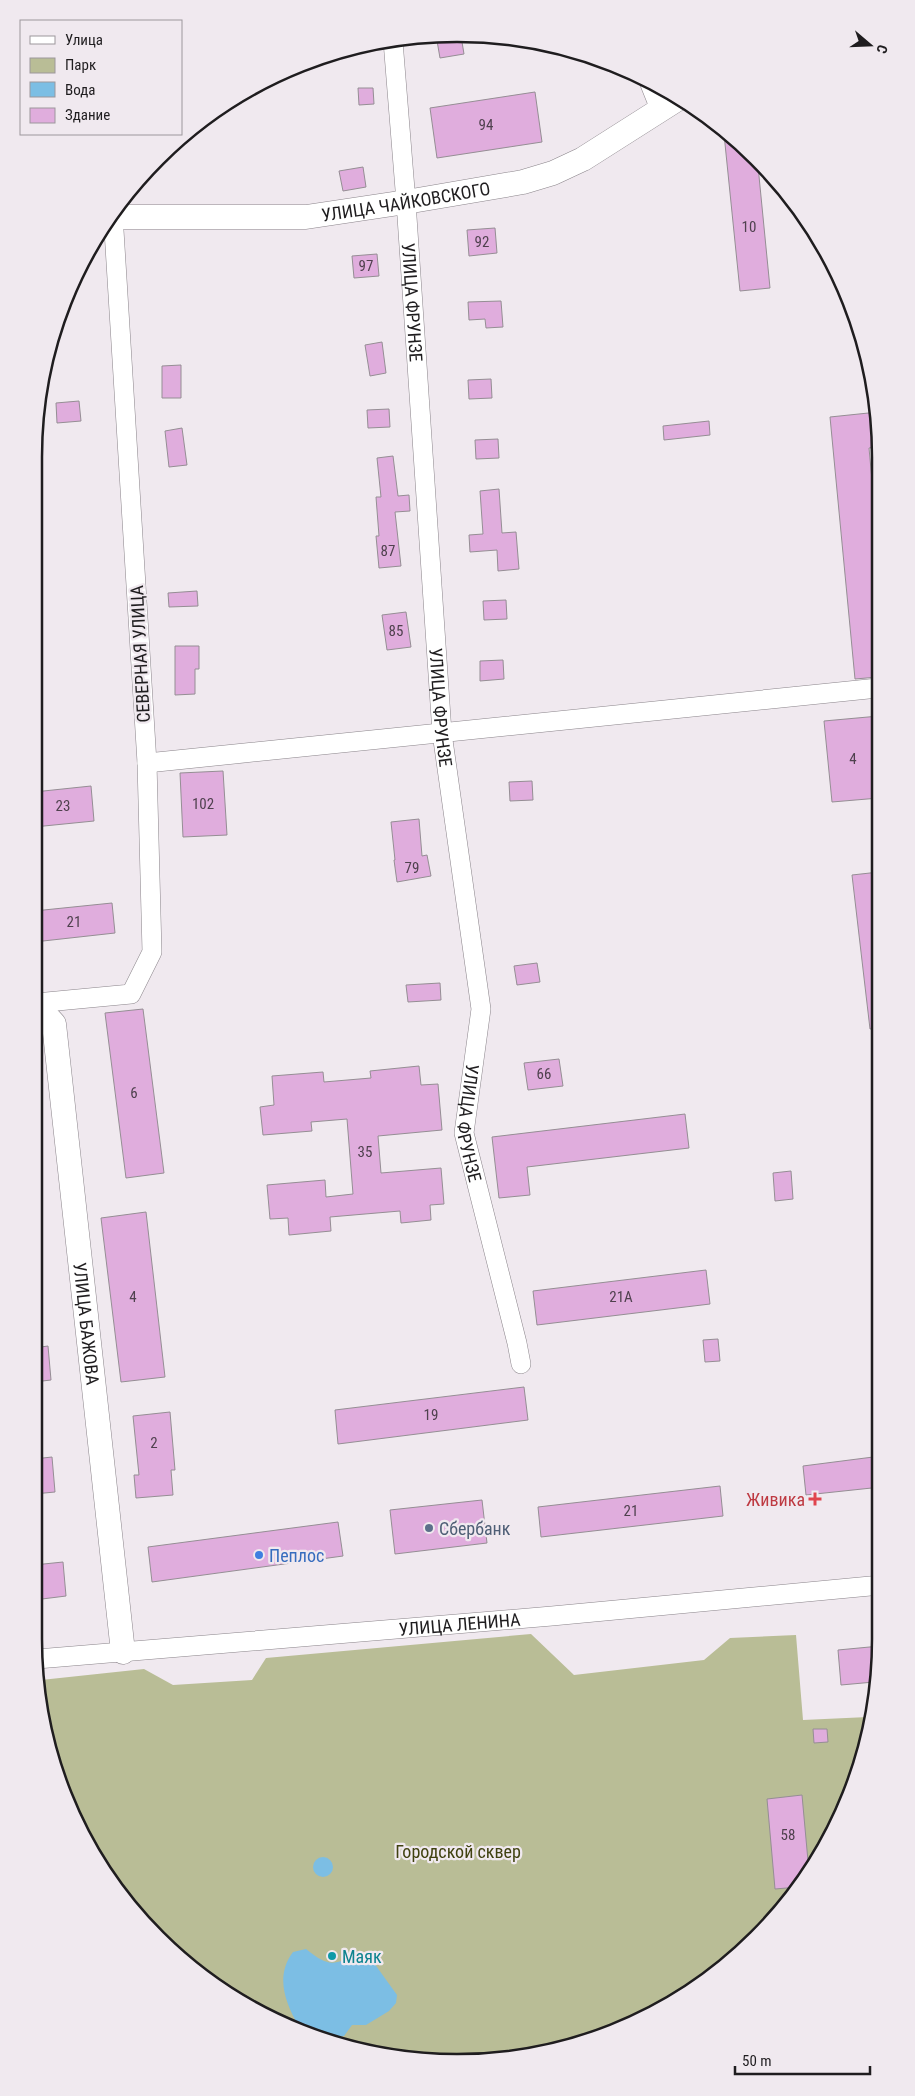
<svg xmlns="http://www.w3.org/2000/svg" width="915" height="2096" font-family="'Roboto Condensed',sans-serif">
	<style>
		.green { fill: #b9bd96 }
		.water { fill: #7cbee4 }
		.building { fill: #e0addd; stroke: #958e94 }
		.lines { fill: none; stroke-linecap: round; stroke-linejoin: round }
		.minor-casing { stroke: #8a848a; stroke-width: 20 }
		.tertiary-casing { stroke: #8a848a; stroke-width: 25 }
		.minor { stroke: #fff; stroke-width: 19 }
		.tertiary { stroke: #fff; stroke-width: 24 }
		.health-dot { fill: #e0444e; stroke: #f0e9ef; stroke-width: 2 }
		.service-dot { fill: #5c6f8a; stroke: #f0e9ef; stroke-width: 2 }
		.shop-dot { fill: #3f7fe0; stroke: #f0e9ef; stroke-width: 2 }
		.culture-dot { fill: #0f9aa8; stroke: #f0e9ef; stroke-width: 2 }
		.labels { text-anchor: middle; dominant-baseline: central; stroke-width: 4.5; stroke-linejoin: round; paint-order: stroke }
		.number-label { font-size: 15px; fill: #4f414e }
		.street-label { font-size: 18px; fill: #1f1d1f; stroke: #f0e9ef }
		.health-label { font-size: 18px; fill: #be3a42; stroke: #f0e9ef; text-anchor: end }
		.service-label { font-size: 18px; fill: #4e5e75; stroke: #f0e9ef; text-anchor: start }
		.shop-label { font-size: 18px; fill: #366cbe; stroke: #f0e9ef; text-anchor: start }
		.park-label { font-size: 18px; fill: #404210; stroke: #f0e9ef }
		.culture-label { font-size: 18px; fill: #0d838f; stroke: #f0e9ef; text-anchor: start }
		.rim { fill: none; stroke: #1f1d1f; stroke-width: 2.5 }
	</style>
	<rect width="100%" height="100%" fill="#f0e9ef"/>
	<!-- green -->
	<polygon class="green" points="531,1634 574,1675 704,1660 730,1638 796,1635 803,1720 868,1717 859,1775 825,1850 776,1918 670,2005 540,2054 457,2062 375,2054 246,2006 139,1918 90,1850 56,1775 41,1680 144,1669 173,1685 252,1680 266,1658"/>
	<!-- water -->
	<g class="water">
		<circle cx="323" cy="1867" r="10"/>
		<path d="M306,1949C328,1967 334,1966 358,1953L369,1956L397,1995L396,2003L389,2011L366,2025H352L344,2036L332,2038L298,2025C285,2002 275,1976 293,1952Z"/>
	</g>
	<!-- building -->
	<g class="building">
		<polygon points="436,35 461,36 464,54 440,58"/>
		<polygon points="358,88 373,88 374,104 359,105"/>
		<polygon points="535,92 542,142 437,158 430,108"/>
		<polygon points="724,134 758,166 770,288 740,291"/>
		<polygon points="363,167 366,187 343,191 339,171"/>
		<polygon points="495,228 497,253 469,256 467,230"/>
		<polygon points="377,254 379,276 354,278 352,256"/>
		<polygon points="501,301 503,327 486,328 485,319 469,320 468,302"/>
		<polygon points="382,342 386,373 370,376 365,345"/>
		<polygon points="181,365 181,398 162,398 162,366"/>
		<polygon points="491,379 492,398 469,399 468,380"/>
		<polygon points="79,401 81,421 57,423 56,403"/>
		<polygon points="389,409 390,427 368,428 367,410"/>
		<polygon points="878,412 878,447 869,448 878,545 878,677 855,679 830,417"/>
		<polygon points="709,421 710,435 664,440 663,426"/>
		<polygon points="182,428 187,465 169,467 165,431"/>
		<polygon points="498,439 499,458 476,459 475,440"/>
		<polygon points="393,456 398,496 409,495 410,511 395,512 401,566 379,568 376,536 379,536 376,497 381,497 377,458"/>
		<polygon points="499,489 502,533 516,532 519,569 498,571 497,550 470,552 469,535 483,534 480,491"/>
		<polygon points="197,591 198,606 169,607 168,593"/>
		<polygon points="506,600 507,619 484,620 483,601"/>
		<polygon points="406,612 411,647 387,650 382,615"/>
		<polygon points="175,646 199,646 199,669 195,669 195,694 175,695"/>
		<polygon points="503,660 504,679 480,681 480,661"/>
		<polygon points="879,716 879,798 832,802 824,721"/>
		<polygon points="223,771 227,835 183,837 180,773"/>
		<polygon points="532,781 533,800 510,801 509,782"/>
		<polygon points="91,786 94,821 34,827 34,792"/>
		<polygon points="419,819 422,856 427,855 431,876 397,882 394,860 395,860 391,822"/>
		<polygon points="879,872 879,1028 870,1029 852,875"/>
		<polygon points="112,903 115,933 34,942 34,911"/>
		<polygon points="537,963 540,982 517,985 514,966"/>
		<polygon points="440,983 441,1000 408,1002 406,985"/>
		<polygon points="143,1009 164,1173 126,1178 105,1013"/>
		<polygon points="559,1059 563,1086 528,1090 524,1063"/>
		<polygon points="419,1066 421,1085 438,1084 442,1130 378,1136 381,1173 441,1168 444,1204 430,1205 431,1220 401,1223 400,1211 330,1217 331,1231 289,1235 288,1218 270,1219 267,1185 325,1180 326,1197 353,1194 347,1119 311,1122 312,1131 263,1135 260,1107 274,1105 272,1076 323,1072 324,1082 371,1078 370,1071"/>
		<polygon points="685,1114 689,1148 527,1167 530,1195 499,1198 492,1137"/>
		<polygon points="791,1171 793,1199 775,1201 773,1173"/>
		<polygon points="146,1212 165,1377 121,1382 101,1218"/>
		<polygon points="706,1270 710,1304 537,1325 533,1291"/>
		<polygon points="718,1339 720,1361 705,1362 703,1340"/>
		<polygon points="48,1346 51,1380 34,1382 34,1348"/>
		<polygon points="524,1387 528,1420 338,1444 335,1410"/>
		<polygon points="170,1412 175,1470 171,1470 173,1495 136,1498 134,1475 139,1475 133,1416"/>
		<polygon points="881,1456 881,1487 806,1495 803,1466"/>
		<polygon points="52,1457 55,1492 34,1494 34,1459"/>
		<polygon points="720,1486 723,1516 541,1537 538,1507"/>
		<polygon points="482,1500 487,1543 395,1554 390,1510"/>
		<polygon points="338,1522 343,1556 152,1582 148,1547"/>
		<polygon points="63,1562 66,1596 34,1600 34,1565"/>
		<polygon points="880,1646 874,1682 841,1685 838,1650"/>
		<polygon points="813,1729 827,1729 828,1742 814,1743"/>
		<polygon points="802,1795 809,1872 798,1887 775,1889 767,1799"/>
	</g>
	<g class="lines">
		<!-- minor casing -->
		<g class="minor-casing">
			<g id="minor">
				<path id="s1" d="M393,41L406,202L442,733L481,1009L464,1133L517,1343L521,1364"/>
				<polyline points="650,84 660,109"/>
				<polyline points="147,763 878,688"/>
				<polyline points="36,1003 131,994 152,952 147,763 113,214"/>
				<path id="s2" d="M37,1659L552,1616L881,1585"/>
			</g>
		</g>
		<!-- tertiary casing -->
		<g class="tertiary-casing">
			<g id="tertiary">
				<path id="s3" d="M111,217H306L406,202L523,182L553,173L583,159L679,98"/>
				<path id="s4" d="M34,1002L54,1024L123,1652"/>
			</g>
		</g>
		<!-- minor -->
		<use href="#minor" class="minor"/>
		<!-- tertiary -->
		<use href="#tertiary" class="tertiary"/>
	</g>
	<!-- markers -->
	<path class="health-dot" d="M812.5 1491.5h5v5h5v5h-5v5h-5v-5h-5v-5h5z"/>
	<circle class="service-dot" cx="429" cy="1528" r="5"/>
	<circle class="shop-dot" cx="259" cy="1555" r="5"/>
	<circle class="culture-dot" cx="332" cy="1956" r="5"/>
	<g class="labels">
		<!-- number labels -->
		<g class="number-label">
			<text x="486" y="125">94</text>
			<text x="749" y="227">10</text>
			<text x="482" y="242">92</text>
			<text x="366" y="266">97</text>
			<text x="388" y="551">87</text>
			<text x="396" y="631">85</text>
			<text x="853" y="759">4</text>
			<text x="203" y="804">102</text>
			<text x="63" y="806">23</text>
			<text x="412" y="868">79</text>
			<text x="74" y="922">21</text>
			<text x="544" y="1074">66</text>
			<text x="134" y="1093">6</text>
			<text x="365" y="1152">35</text>
			<text x="133" y="1297">4</text>
			<text x="621" y="1297">21А</text>
			<text x="431" y="1415">19</text>
			<text x="154" y="1443">2</text>
			<text x="631" y="1511">21</text>
			<text x="788" y="1835">58</text>
		</g>
		<!-- street labels -->
		<g class="street-label">
			<text stroke="none"><textPath href="#s3" startOffset="296">УЛИЦА ЧАЙКОВСКОГО</textPath></text>
			<text stroke="none"><textPath href="#s1" startOffset="262">УЛИЦА ФРУНЗЕ</textPath></text>
			<text transform="translate(140 654) rotate(-93)">СЕВЕРНАЯ УЛИЦА</text>
			<text stroke="none"><textPath href="#s1" startOffset="668">УЛИЦА ФРУНЗЕ</textPath></text>
			<text stroke="none"><textPath href="#s1" startOffset="1088">УЛИЦА ФРУНЗЕ</textPath></text>
			<text stroke="none"><textPath href="#s4" startOffset="331">УЛИЦА БАЖОВА</textPath></text>
			<text stroke="none"><textPath href="#s2" startOffset="424">УЛИЦА ЛЕНИНА</textPath></text>
		</g>
		<!-- health labels -->
		<g class="health-label">
			<text x="805" y="1499">Живика</text>
		</g>
		<!-- service labels -->
		<g class="service-label">
			<text x="439" y="1528">Сбербанк</text>
		</g>
		<!-- shop labels -->
		<g class="shop-label">
			<text x="269" y="1555">Пеплос</text>
		</g>
		<!-- park labels -->
		<g class="park-label">
			<text x="458" y="1851">Городской сквер</text>
		</g>
		<!-- culture labels -->
		<g class="culture-label">
			<text x="342" y="1956">Маяк</text>
		</g>
	</g>
	<!-- crop -->
	<path d="M0 0H915V2096H0ZM457 42H457A415 415 0 0 1 872 457V1639A415 415 0 0 1 457 2054H457A415 415 0 0 1 42 1639V457A415 415 0 0 1 457 42Z" fill="#f0e9ef" fill-rule="evenodd"/>
	<path class="rim" d="M457 42H457A415 415 0 0 1 872 457V1639A415 415 0 0 1 457 2054H457A415 415 0 0 1 42 1639V457A415 415 0 0 1 457 42Z"/>
	<!-- legend -->
	<rect x="20" y="20" width="162" height="115" fill="#f0e9ef" stroke="#9c979c"/>
	<rect x="30" y="36" width="25" height="8" fill="#ffffff" stroke="#9c979c"/>
	<text x="65" y="45" font-size="15" fill="#1f1d1f">Улица</text>
	<rect x="30" y="58" width="25" height="15" fill="#b9bd96" stroke="#9c979c"/>
	<text x="65" y="70" font-size="15" fill="#1f1d1f">Парк</text>
	<rect x="30" y="82" width="25" height="15" fill="#7cbee4" stroke="#9c979c"/>
	<text x="65" y="95" font-size="15" fill="#1f1d1f">Вода</text>
	<rect x="30" y="108" width="25" height="15" fill="#e0addd" stroke="#9c979c"/>
	<text x="65" y="120" font-size="15" fill="#1f1d1f">Здание</text>
	<!-- north arrow -->
	<g transform="translate(870 45) rotate(109)" stroke="#f0e9ef" stroke-width="4" paint-order="stroke">
	<path d="M0-4L9 19L0 12L-9 19Z" fill="#1f1d1f"/>
	<text y="-8" font-size="14" font-weight="bold" text-anchor="middle" fill="#1f1d1f">С</text>
	</g>
	<!-- scale -->
	<path d="M735 2066v8h135v-8" fill="none" stroke="#1f1d1f" stroke-width="2.5"/>
	<text x="742" y="2066" font-size="15" fill="#1f1d1f" stroke="#f0e9ef" stroke-width="4" paint-order="stroke">50 m</text>
</svg>
